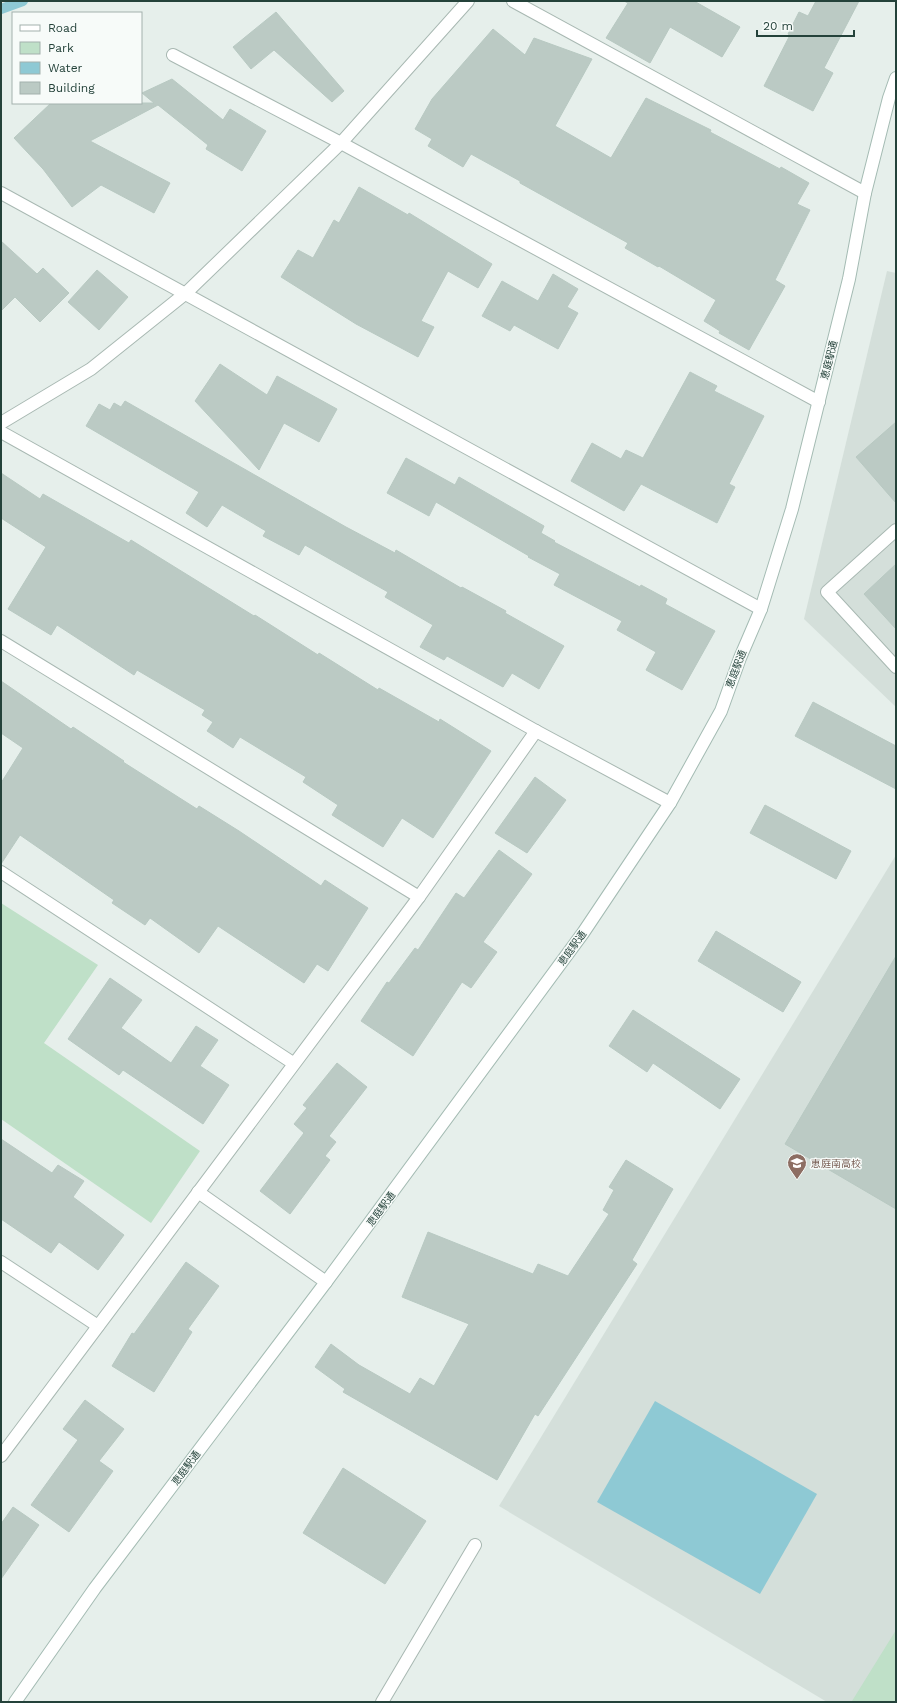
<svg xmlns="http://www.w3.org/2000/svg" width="897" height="1703" font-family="'Work Sans','Noto Sans JP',sans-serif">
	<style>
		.built { fill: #d4dfda }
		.green { fill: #bfe0c8 }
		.water { fill: #8ec9d4 }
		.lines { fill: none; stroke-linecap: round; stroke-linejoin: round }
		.stream { stroke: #8ec9d4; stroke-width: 10 }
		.building { fill: #bbcac4; stroke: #b8c9c2 }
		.lane-casing { stroke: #a8b8b2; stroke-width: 14 }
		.street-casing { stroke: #a8b8b2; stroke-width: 14 }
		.secondary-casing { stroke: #a4bbb3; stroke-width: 14 }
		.lane { stroke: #fff; stroke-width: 12 }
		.street { stroke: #fff; stroke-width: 12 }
		.secondary { stroke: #fff; stroke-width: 12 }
		.labels { text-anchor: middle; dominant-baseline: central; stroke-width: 3; stroke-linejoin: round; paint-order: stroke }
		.street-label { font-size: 10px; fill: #24423a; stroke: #f7fbf9 }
		.education-label { font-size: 10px; fill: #785e54; stroke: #f7fbf9; text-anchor: start }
	</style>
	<rect width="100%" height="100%" fill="#e6efeb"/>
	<!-- built -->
	<g class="built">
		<polygon points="887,271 896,273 896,707 804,619"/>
		<polygon points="896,855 896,1702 827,1702 499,1506"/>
	</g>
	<!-- green -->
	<g class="green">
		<polygon points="1,903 98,965 44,1043 200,1151 151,1223 1,1119"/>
		<polygon points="896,1630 896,1702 855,1702 852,1701"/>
	</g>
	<!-- water -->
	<polygon class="water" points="655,1401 817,1494 760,1594 597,1502"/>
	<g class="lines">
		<!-- stream -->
		<polyline class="stream" points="1,9 23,1"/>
	</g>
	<!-- building -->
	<g class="building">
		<polygon points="624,1 694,1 740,27 722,57 670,27 650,63 606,38 628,3"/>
		<polygon points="816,1 859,1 824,68 833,73 813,111 764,86 790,35 788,34 799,12 808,16"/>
		<polygon points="276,12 344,91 332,102 274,50 251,69 233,47"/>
		<polygon points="493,29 525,55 534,38 592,59 555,126 611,158 646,98 711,130 710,132 780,169 781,167 809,183 797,204 810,210 775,280 785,286 749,350 719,333 720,331 704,321 716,300 659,266 658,267 625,248 628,243 520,183 520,181 471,154 463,167 428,146 432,139 415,129 432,99"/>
		<polygon points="172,79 223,120 230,109 266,131 242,171 206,149 208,145 158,105 90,141 170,183 154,213 101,185 72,207 43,169 14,138 51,103 154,103 142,93"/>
		<polygon points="359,187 408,215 409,213 492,264 478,288 448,271 421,321 434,327 418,357 356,324 281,277 298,250 313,258 334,220 339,223"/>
		<polygon points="1,241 37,274 43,268 69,293 40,322 15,297 1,311"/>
		<polygon points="97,270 128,297 99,330 68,302"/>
		<polygon points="553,274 578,289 567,307 578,313 558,349 514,325 510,331 482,316 502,281 538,301"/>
		<polygon points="220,364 267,395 277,376 337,409 319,442 284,423 259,470 195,401"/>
		<polygon points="690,372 717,386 714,391 764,416 729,484 735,487 717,523 641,484 624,511 571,481 592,443 621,459 626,450 643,458"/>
		<polygon points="125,401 346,527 395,553 396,550 461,588 462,587 506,611 505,613 564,646 539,689 512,673 503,687 447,656 444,660 420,647 433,625 385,597 388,592 305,545 299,555 263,536 266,531 222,505 207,527 186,513 199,492 86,426 99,404 110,410 114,403 121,407"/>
		<polygon points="896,422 896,503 856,457"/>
		<polygon points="406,458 455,485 459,477 544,526 541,533 555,541 554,542 640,587 641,585 667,599 665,604 715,631 682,690 646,670 656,652 617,630 622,621 554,585 560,574 528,557 529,556 436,502 429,516 387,493"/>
		<polygon points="1,473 40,499 43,494 129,543 131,540 254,616 255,615 318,655 319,653 378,690 379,688 439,722 440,719 491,751 433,838 402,818 383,847 332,815 338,805 303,782 306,777 240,737 233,748 207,731 213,722 202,715 205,710 137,670 134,675 57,625 51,635 8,609 46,547 1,518"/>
		<polygon points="896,564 896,629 864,594"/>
		<polygon points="1,681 71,729 73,727 124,761 123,762 197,809 199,806 239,831 321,886 325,880 368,908 328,971 317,964 304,983 218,926 199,953 150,918 145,925 112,903 114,900 20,835 1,864 1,783 23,748 1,733"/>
		<polygon points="813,702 896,746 896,789 795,736"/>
		<polygon points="535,777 566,800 527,853 495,833"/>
		<polygon points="765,805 851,851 836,879 750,833"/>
		<polygon points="499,850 532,874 483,942 497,952 471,988 462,982 413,1056 361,1021 387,982 389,983 415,948 418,950 456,893 464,898"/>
		<polygon points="716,931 801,982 783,1012 698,961"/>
		<polygon points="896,956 896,1209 785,1144"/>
		<polygon points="110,978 142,1000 121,1028 171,1063 196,1026 218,1040 200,1066 229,1085 203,1124 123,1070 119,1075 68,1039"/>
		<polygon points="633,1010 740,1079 720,1109 653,1063 647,1072 609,1046"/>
		<polygon points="337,1063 367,1087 329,1136 336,1142 325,1156 330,1160 290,1214 260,1191 304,1133 294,1124 307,1108 303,1105"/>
		<polygon points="1,1139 52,1173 58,1165 84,1181 73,1197 124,1235 98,1270 59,1242 51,1253 1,1219"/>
		<polygon points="626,1160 673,1189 632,1260 637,1264 538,1416 535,1414 497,1480 343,1392 345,1389 315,1367 331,1344 359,1365 410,1394 420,1378 434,1386 469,1324 402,1297 428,1232 533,1274 538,1264 568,1276 609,1214 603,1210 614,1190 609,1187"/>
		<polygon points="186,1262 219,1286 188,1329 192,1332 154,1392 112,1366 132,1333 134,1334"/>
		<polygon points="85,1400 124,1429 99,1461 113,1471 69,1532 31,1505 78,1440 63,1429"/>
		<polygon points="343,1468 426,1521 385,1584 303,1533"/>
		<polygon points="13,1507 39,1525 1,1579 1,1524"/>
	</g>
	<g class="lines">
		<!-- lane casing -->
		<g class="lane-casing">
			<g id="lane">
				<polyline points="896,530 827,592 896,667"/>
				<polyline points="382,1702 475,1545"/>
			</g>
		</g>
		<!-- street casing -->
		<g class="street-casing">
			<g id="street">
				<polyline points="513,1 865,193"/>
				<polyline points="173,55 341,143 819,402"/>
				<polyline points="1,193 761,609"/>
				<polyline points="1,423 91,369 186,293 341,143 468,1"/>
				<polyline points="1,432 536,731 670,803"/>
				<polyline points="1,641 419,897"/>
				<polyline points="1,872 293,1063"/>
				<polyline points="198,1192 326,1282"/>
				<polyline points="1,1262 98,1326"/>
				<polyline points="1,1456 419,897 536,731"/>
			</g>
		</g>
		<!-- secondary casing -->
		<g class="secondary-casing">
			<polyline id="secondary" points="15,1702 95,1588 326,1282 583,933 670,803 721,711 740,658 761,609 792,509 849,279 865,193 889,98 896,78"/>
		</g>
		<!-- lane -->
		<use href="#lane" class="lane"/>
		<!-- street -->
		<use href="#street" class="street"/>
		<!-- secondary -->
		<use href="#secondary" class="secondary"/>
	</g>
	<!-- icons -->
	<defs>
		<g id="school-pin" transform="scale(1)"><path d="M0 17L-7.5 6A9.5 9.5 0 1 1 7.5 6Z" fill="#8d6e63" stroke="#f7fbf9"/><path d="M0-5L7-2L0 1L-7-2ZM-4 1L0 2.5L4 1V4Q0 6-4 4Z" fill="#fff"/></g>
	</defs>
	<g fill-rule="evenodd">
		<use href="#school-pin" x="797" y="1163"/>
	</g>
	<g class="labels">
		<!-- street labels -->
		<g class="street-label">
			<text transform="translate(829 360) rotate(-76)">恵庭駅通</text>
			<text transform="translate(736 669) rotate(-69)">恵庭駅通</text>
			<text transform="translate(572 948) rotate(-54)">恵庭駅通</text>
			<text transform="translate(381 1209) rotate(-53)">恵庭駅通</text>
			<text transform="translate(186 1468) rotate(-53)">恵庭駅通</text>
		</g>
		<!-- education labels -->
		<g class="education-label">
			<text x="811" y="1163">恵庭南高校</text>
		</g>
	</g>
	<!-- border -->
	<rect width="897" height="1703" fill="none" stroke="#24423a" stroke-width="4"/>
	<!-- legend -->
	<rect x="12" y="12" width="130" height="92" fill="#f7fbf9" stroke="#a3b1ad"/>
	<rect x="20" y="25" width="20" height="6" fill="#ffffff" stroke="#a3b1ad"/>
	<text x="48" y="32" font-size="12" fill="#24423a">Road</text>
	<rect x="20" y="42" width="20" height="12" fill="#bfe0c8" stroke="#a3b1ad"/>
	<text x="48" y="52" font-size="12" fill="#24423a">Park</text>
	<rect x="20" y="62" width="20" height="12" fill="#8ec9d4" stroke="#a3b1ad"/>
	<text x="48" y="72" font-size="12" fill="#24423a">Water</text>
	<rect x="20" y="82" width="20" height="12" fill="#bbcac4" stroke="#a3b1ad"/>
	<text x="48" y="92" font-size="12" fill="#24423a">Building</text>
	<!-- scale -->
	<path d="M757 30v6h97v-6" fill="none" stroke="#24423a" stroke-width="2"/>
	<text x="763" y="30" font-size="12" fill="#24423a" stroke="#f7fbf9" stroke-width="3" paint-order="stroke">20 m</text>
</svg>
